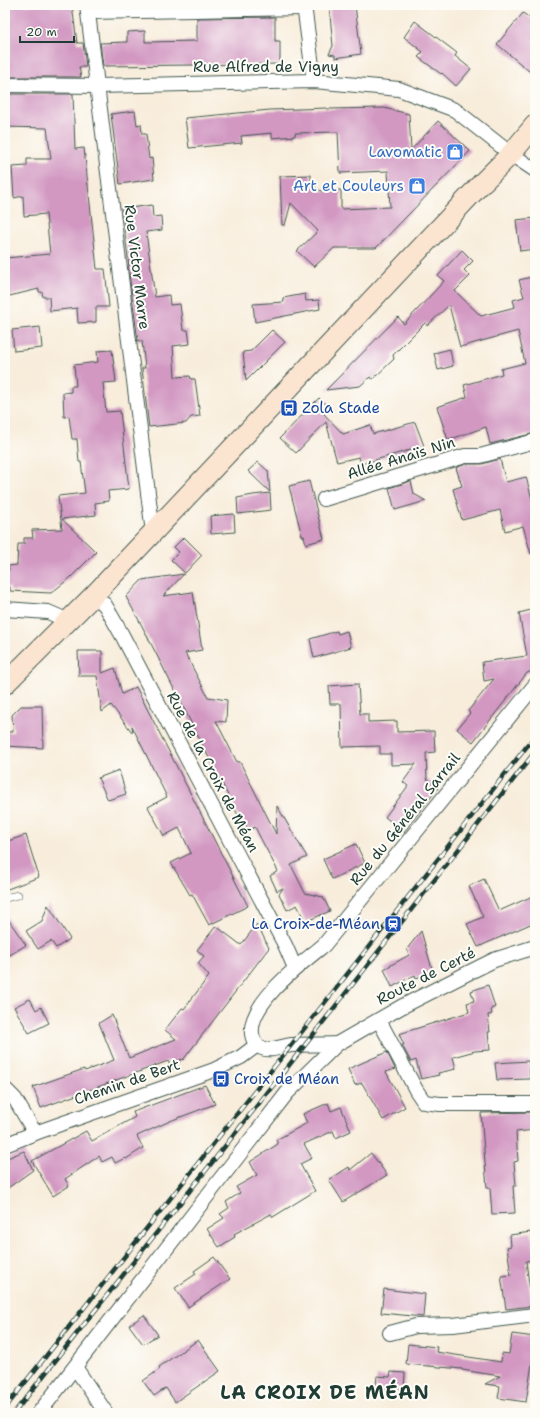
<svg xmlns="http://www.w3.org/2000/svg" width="540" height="1418" font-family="'Shantell Sans',sans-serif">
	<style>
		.building { fill: #d298c2 }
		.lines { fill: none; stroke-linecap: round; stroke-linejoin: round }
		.lane-casing { stroke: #40574d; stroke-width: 8 }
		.street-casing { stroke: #40574d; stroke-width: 16 }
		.secondary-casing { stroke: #40574d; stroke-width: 22 }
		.lane { stroke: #fff; stroke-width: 7 }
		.street { stroke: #fff; stroke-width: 14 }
		.secondary { stroke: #fce5d0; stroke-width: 20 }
		.rail-casing { stroke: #1f3d34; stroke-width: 4.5 }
		.rail { stroke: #fdfcf7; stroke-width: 3; stroke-dasharray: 9; stroke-linecap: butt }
		.labels { text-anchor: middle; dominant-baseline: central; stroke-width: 4; stroke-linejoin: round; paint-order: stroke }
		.street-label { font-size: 15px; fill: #1f3d34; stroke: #fdfcf7 }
		.shop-label { font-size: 15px; fill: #366cbe; stroke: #fdfcf7; text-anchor: end }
		.transit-label { font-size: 15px; fill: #164399; stroke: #fdfcf7; text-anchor: start }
		.district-label { font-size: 19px; font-weight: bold; letter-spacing: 1px; fill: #1f3d34; stroke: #fdfcf7 }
	</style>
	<rect width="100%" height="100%" fill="#fdfcf7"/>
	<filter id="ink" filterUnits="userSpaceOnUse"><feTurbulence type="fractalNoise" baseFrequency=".025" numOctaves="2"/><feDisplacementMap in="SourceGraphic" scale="8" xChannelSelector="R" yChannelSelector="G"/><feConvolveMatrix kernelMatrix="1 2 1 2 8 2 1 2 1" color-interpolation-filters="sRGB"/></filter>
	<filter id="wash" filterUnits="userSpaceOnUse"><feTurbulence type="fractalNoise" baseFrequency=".012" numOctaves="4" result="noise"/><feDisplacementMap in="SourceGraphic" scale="16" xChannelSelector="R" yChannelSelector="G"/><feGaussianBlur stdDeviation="0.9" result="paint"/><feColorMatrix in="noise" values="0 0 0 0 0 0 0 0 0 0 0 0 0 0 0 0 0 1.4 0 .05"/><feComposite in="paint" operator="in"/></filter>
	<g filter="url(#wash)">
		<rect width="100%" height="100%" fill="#f8eddb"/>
		<g id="blocks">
			<!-- building -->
			<g class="building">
				<polygon points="5,5 72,5 77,43 83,43 86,67 79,67 81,77 5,77"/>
				<polygon points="329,5 355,5 361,54 335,58 335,55 329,54 333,46"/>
				<polygon points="523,13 535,22 535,76 497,44"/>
				<polygon points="275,17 275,41 280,41 280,64 103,66 100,43 127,42 127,32 145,31 145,42 197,41 197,18"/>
				<polygon points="415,21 457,53 455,56 471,69 456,86 442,73 441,74 418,57 423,52 404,37"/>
				<polygon points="5,94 73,94 75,149 84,148 97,269 105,269 109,307 96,307 96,322 78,323 77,308 50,311 49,297 43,297 42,292 39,292 39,289 5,297 5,258 50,254 46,214 24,216 23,196 14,198 12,167 27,166 27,159 51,159 47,128 5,127"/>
				<polygon points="327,108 327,109 384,108 409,114 411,150 438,121 470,151 376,248 334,248 314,267 297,251 318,231 291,203 285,225 282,225 280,176 311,175 311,184 321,191 341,190 341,209 390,207 388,171 340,173 338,132 295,133 295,136 272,138 272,133 241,136 242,143 189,148 185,118 270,110"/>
				<polygon points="135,111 137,125 141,124 142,134 146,134 149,159 152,158 154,179 120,184 111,114"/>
				<polygon points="152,205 153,217 161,216 162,230 146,232 155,297 169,295 170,305 180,304 183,330 188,330 190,344 173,346 175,377 190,376 191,379 195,379 200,416 191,417 186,423 149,427 142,368 145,368 142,341 138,341 128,266 129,266 122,209"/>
				<polygon points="535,218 535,249 520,251 516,220"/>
				<polygon points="462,250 473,261 464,270 470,276 455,291 481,316 515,307 513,300 524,297 519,280 535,276 535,433 490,444 486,427 448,440 437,407 467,397 464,385 502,374 501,369 525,363 518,331 460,347 449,305 427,326 426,322 393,355 394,359 373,379 370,377 360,386 326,390 398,317 404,324 444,281 438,276"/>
				<polygon points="305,294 306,301 319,300 320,309 255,322 253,304 284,302 283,298"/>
				<polygon points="40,327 42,348 14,351 12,330"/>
				<polygon points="272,330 285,342 246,381 243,352 251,351"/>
				<polygon points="450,349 453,366 438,370 434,353"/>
				<polygon points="112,350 116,382 103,383 106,412 120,411 129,489 108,491 109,501 95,503 96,515 62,519 96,552 70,578 51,593 10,591 10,587 5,588 5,570 9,570 8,566 17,565 18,544 24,544 24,538 33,538 32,530 62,529 58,496 85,493 81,462 79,462 77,439 72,439 69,416 64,417 63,393 71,392 71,386 76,386 74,365 98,362 97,351"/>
				<polygon points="319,398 330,408 324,414 343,434 370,425 373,434 415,422 424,446 361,464 359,457 337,462 326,422 296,453 280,438"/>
				<polygon points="500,459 506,482 526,477 535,510 535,554 531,554 523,526 505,531 500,510 462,520 453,489 462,486 456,468 466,464 482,464"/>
				<polygon points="258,462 268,471 270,492 248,471"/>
				<polygon points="309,481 324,539 306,544 304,536 302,536 289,486"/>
				<polygon points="411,481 414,494 426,501 395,510 389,488"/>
				<polygon points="270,493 271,510 238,514 237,498 253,495"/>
				<polygon points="234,514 235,532 211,534 210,516"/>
				<polygon points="184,537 202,555 185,573 171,560 179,552 174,547"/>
				<polygon points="184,574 163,596 193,592 202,650 185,653 208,697 227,700 226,722 216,721 237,762 240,762 276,834 277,806 307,857 291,865 305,893 323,897 330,911 314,918 305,921 297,905 287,910 279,894 283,888 277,891 270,876 278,871 262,841 255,827 249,830 243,820 241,821 141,624 126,597 142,580"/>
				<polygon points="535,609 535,663 531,667 532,671 527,673 473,742 457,729 470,713 468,711 494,679 484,681 482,662 527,656 519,613"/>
				<polygon points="337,631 338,634 347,631 351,647 314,658 310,639"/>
				<polygon points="78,651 102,651 102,673 115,668 122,694 136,687 248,906 209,925 192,894 190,895 171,863 191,853 179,828 164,836 148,807 167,797 132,726 133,732 132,732 111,705 102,712 97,676 79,676"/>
				<polygon points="358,684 360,714 368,714 368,722 397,721 397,732 434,731 435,752 426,753 427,779 438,788 404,832 385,817 408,786 403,782 416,764 391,765 391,754 380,754 380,746 342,747 341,704 330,704 329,686"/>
				<polygon points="21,706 42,706 43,748 5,746 5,732 13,732 12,715"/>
				<polygon points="119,770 126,794 108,800 98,778"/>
				<polygon points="26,835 39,877 5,890 5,842"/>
				<polygon points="356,844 365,863 332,879 323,859"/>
				<polygon points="484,879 499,911 535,895 535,922 478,947 467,924 483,917 469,886"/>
				<polygon points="48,905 70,939 56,948 51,941 38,949 26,931 42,921"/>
				<polygon points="5,915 26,945 5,958"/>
				<polygon points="257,924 269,948 183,1060 181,1059 172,1070 168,1061 41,1108 33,1087 84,1069 85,1071 114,1060 99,1023 112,1015 129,1058 176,1039 165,1030 182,1008 184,1009 209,976 198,963 204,956 197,950 216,926 241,945"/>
				<polygon points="421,931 433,972 416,978 415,975 392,987 384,969 409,955 407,949"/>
				<polygon points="488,985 495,1007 491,1009 492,1014 488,1015 490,1032 488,1032 490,1050 475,1051 453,1057 456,1069 438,1073 439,1075 421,1079 416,1060 411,1062 402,1045 404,1045 399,1034 469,1012 467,1003 474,1001 471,991"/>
				<polygon points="30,999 36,1010 41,1007 49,1023 29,1033 14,1007"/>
				<polygon points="387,1052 395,1069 386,1072 405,1107 383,1120 362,1083 355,1085 348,1069"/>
				<polygon points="529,1061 530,1079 497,1080 495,1063"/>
				<polygon points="205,1085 215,1104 170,1121 137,1136 143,1148 126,1159 125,1158 115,1163 112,1157 102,1162 99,1156 65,1179 69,1186 53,1196 32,1161 86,1131 92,1141 135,1117 133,1112"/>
				<polygon points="328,1103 331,1111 341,1107 351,1131 336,1138 333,1131 304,1144 312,1158 300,1164 315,1191 273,1217 271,1214 234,1234 235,1237 219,1247 207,1229 224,1218 220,1214 229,1208 226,1202 240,1193 236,1187 257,1175 250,1162 278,1144 276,1140 307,1123 303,1114"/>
				<polygon points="535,1112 535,1130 516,1132 518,1161 514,1162 516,1186 513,1186 515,1213 492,1214 490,1188 487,1188 481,1113"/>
				<polygon points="24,1151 33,1170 5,1190 5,1159"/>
				<polygon points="371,1153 387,1175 343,1202 329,1180 349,1167 350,1170"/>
				<polygon points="531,1232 535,1252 535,1260 526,1261 532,1306 506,1309 501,1276 511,1275 507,1247 511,1246 510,1235"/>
				<polygon points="214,1257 230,1279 188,1307 175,1288 196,1274 194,1271"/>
				<polygon points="384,1289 425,1294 423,1317 381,1313"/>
				<polygon points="144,1315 158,1335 143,1344 129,1325"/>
				<polygon points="512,1334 535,1337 535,1357 533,1357 526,1402 498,1398 500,1386 485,1384 500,1376 462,1370 462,1369 406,1364 408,1344 437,1347 436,1352 501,1362 502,1353 509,1354"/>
				<polygon points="198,1340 220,1371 175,1402 166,1388 154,1396 143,1381 160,1369 159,1367"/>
				<polygon points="391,1372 405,1373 404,1389 395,1387 394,1397 375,1395 377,1376 390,1377"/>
			</g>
		</g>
	</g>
	<g filter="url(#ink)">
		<use href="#blocks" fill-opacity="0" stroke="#40574d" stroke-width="1"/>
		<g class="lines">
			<!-- lane casing -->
			<g class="lane-casing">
				<polyline id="lane" points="5,898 18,895"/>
			</g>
			<!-- street casing -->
			<g class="street-casing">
				<g id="street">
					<polyline points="87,5 153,533"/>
					<polyline points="304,5 314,81"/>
					<polyline points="88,12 304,8"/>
					<polyline points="5,85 98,86 314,81 399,89 455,110 511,154 535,170"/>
					<polyline points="324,499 465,456 480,456 535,441"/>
					<polyline points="94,595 105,605 122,635 285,945 295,968"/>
					<polyline points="5,609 48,612 69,621"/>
					<polyline points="379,1020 416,1090 424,1102 440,1104 535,1104"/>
					<path d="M337,1044C322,1045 307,1044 292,1045C282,1046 271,1052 262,1048C256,1046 253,1040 252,1034C248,1003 303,962 324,945L535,685"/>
					<polyline points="5,1089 15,1099 35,1133"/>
					<polyline points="5,1145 35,1133 214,1070 241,1057 257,1045"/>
					<polyline points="390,1333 416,1326 453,1325 535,1315"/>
					<polyline points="75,1367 106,1413"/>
					<polyline points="39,1413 287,1093 337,1044 401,1007 470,972 494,960 535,947"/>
				</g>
			</g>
			<!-- secondary casing -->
			<g class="secondary-casing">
				<polyline id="secondary" points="5,684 94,595 481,184 511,154 535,125"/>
			</g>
			<!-- lane -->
			<use href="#lane" class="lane"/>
			<!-- street -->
			<use href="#street" class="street"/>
			<!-- secondary -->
			<use href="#secondary" class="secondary"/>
			<!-- rail casing -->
			<g class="rail-casing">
				<g id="rail">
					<polyline points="5,1408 535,736"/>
					<polyline points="14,1413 305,1045 535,752"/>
				</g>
			</g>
			<!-- rail -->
			<use href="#rail" class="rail"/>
		</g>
	</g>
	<!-- icons -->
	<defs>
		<g id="shop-square" transform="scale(0.9)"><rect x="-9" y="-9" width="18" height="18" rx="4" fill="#3f7fe0" stroke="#fdfcf7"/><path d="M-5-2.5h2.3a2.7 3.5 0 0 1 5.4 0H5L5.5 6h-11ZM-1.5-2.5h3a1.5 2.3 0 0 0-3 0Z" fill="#fff"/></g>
		<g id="bus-square" transform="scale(0.9)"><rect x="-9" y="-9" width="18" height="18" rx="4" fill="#1a4fb4" stroke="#fdfcf7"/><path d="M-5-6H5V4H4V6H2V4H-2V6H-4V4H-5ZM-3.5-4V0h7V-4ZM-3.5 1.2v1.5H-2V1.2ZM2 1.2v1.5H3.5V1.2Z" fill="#fff"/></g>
		<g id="station-square" transform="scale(0.9)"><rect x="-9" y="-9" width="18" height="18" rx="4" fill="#1a4fb4" stroke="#fdfcf7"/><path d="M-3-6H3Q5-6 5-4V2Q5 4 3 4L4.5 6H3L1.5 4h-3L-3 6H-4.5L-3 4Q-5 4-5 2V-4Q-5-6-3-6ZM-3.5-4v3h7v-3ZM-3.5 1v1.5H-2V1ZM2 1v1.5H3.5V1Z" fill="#fff"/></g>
	</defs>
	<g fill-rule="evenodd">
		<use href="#shop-square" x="455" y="152"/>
		<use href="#shop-square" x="417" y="186"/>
		<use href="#bus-square" x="289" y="408"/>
		<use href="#station-square" x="393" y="924"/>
		<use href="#bus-square" x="221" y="1079"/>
	</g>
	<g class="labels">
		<!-- street labels -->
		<g class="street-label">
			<text x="266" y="67">Rue Alfred de Vigny</text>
			<text transform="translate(137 267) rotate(83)">Rue Victor Marre</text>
			<text transform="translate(401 458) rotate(-17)">Allée Anaïs Nin</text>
			<text transform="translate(213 772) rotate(62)">Rue de la Croix de Méan</text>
			<text transform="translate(405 819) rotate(-51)">Rue du Général Sarrail</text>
			<text transform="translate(426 976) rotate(-27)">Route de Certé</text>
			<text transform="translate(127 1082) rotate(-19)">Chemin de Bert</text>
		</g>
		<!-- shop labels -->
		<g class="shop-label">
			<text x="442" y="152">Lavomatic</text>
			<text x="404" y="186">Art et Couleurs</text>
		</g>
		<!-- transit labels -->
		<g class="transit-label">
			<text x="302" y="408">Zola Stade</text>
			<text x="380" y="924" text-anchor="end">La Croix-de-Méan</text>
			<text x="234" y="1079">Croix de Méan</text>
		</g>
		<!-- district labels -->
		<g class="district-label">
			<text x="325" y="1392">LA CROIX DE MÉAN</text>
		</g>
	</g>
	<!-- margin -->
	<rect width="540" height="1418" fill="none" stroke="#fdfcf7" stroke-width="20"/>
	<!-- scale -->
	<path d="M20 36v6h54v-6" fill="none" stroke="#1f3d34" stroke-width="2"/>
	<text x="26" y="36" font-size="12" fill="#1f3d34" stroke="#fdfcf7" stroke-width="3" paint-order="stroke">20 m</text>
</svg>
